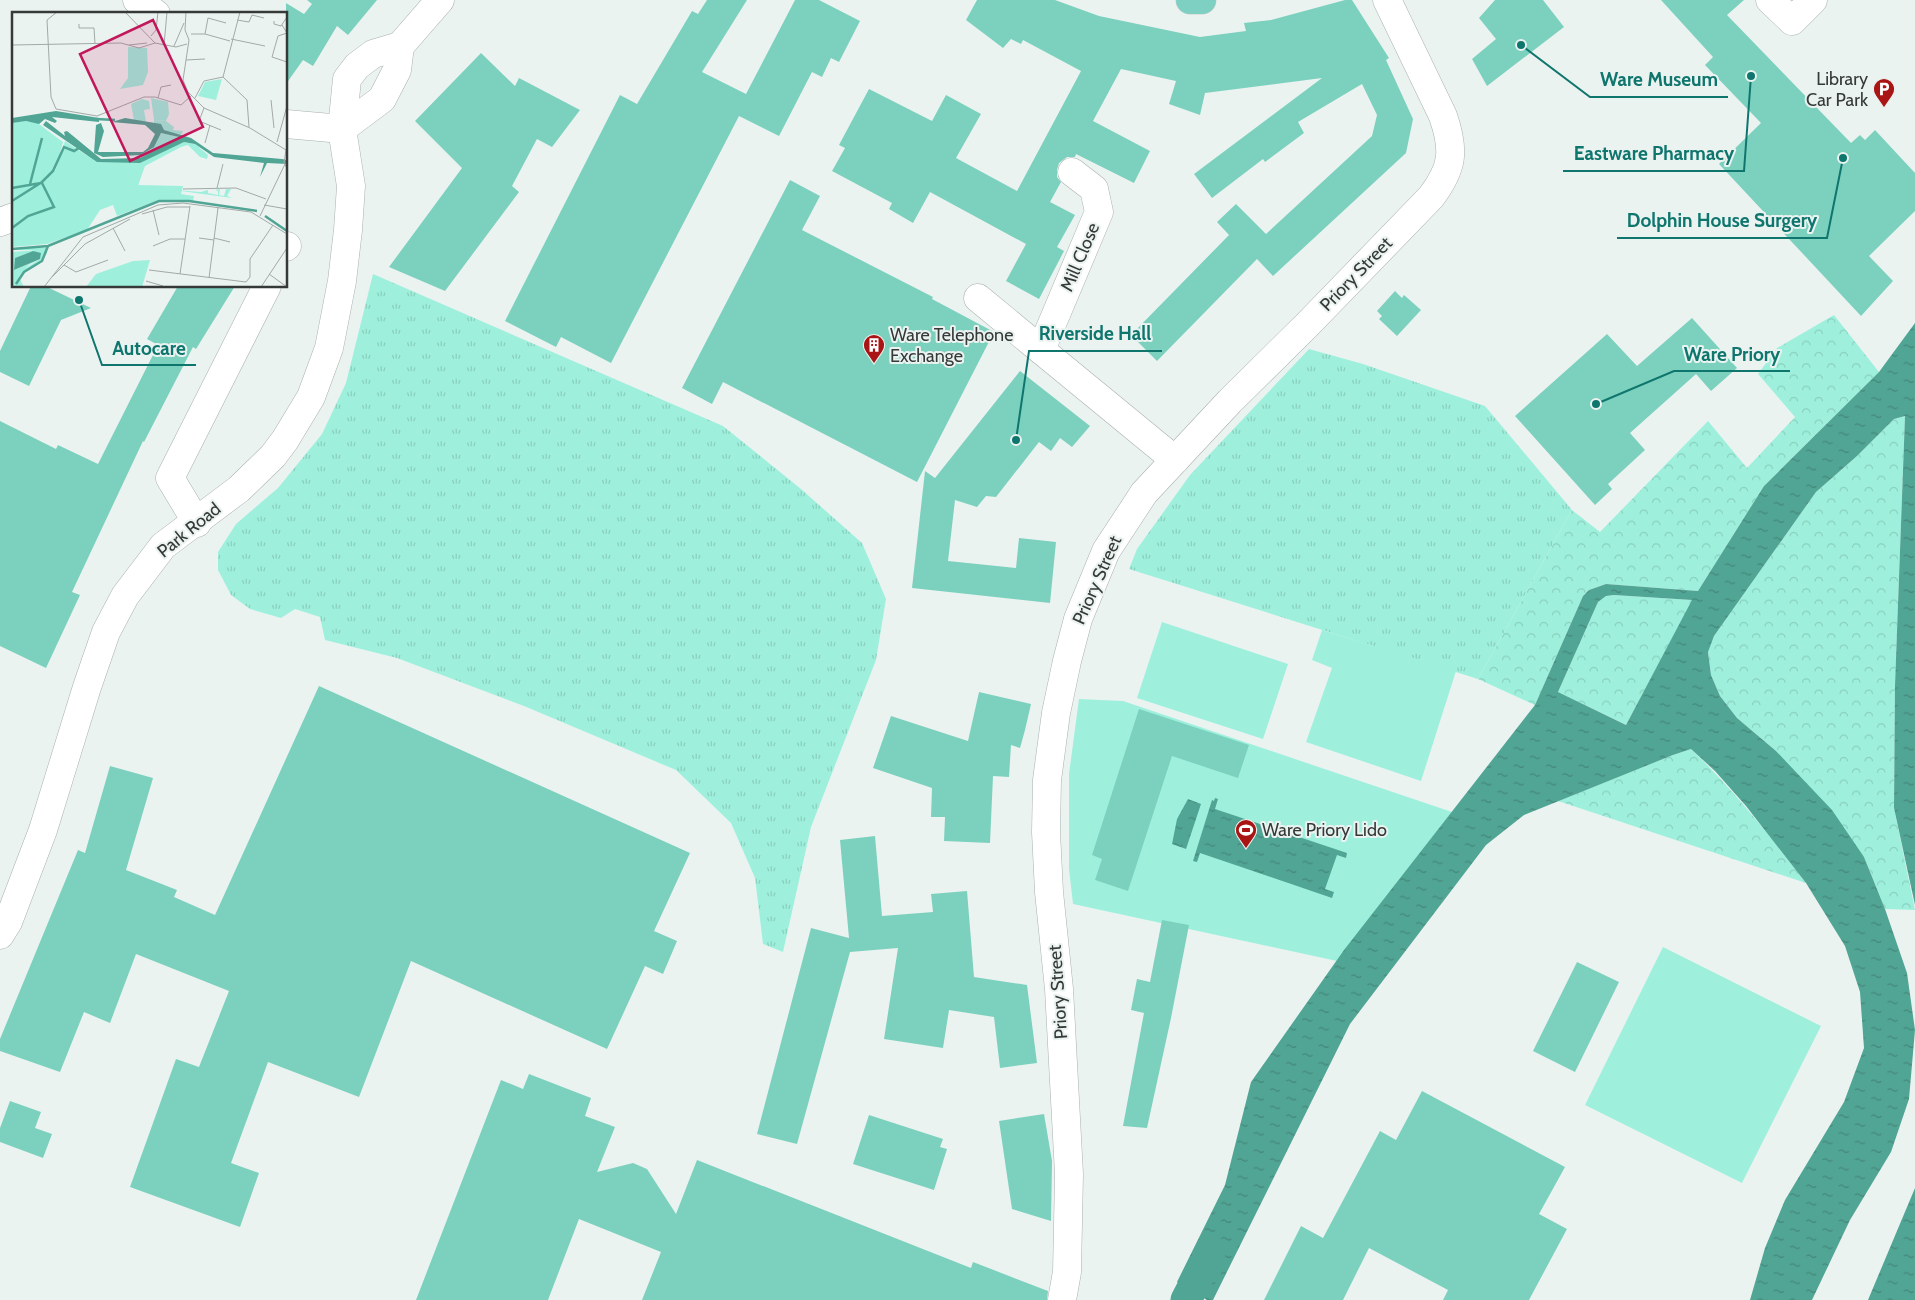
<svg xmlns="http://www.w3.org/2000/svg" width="1915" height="1300" font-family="Cabin,sans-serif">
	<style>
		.forest { fill: url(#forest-crowns) }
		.park { fill: url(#park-tufts) }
		.garden { fill: #9ef0dd }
		.water { fill: url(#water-ripples); fill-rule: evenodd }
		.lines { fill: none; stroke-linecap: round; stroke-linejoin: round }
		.canal { stroke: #51a594; stroke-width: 31 }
		.building { fill: #7cd1be }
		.minor-casing { stroke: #a9b1af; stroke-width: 29 }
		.secondary-casing { stroke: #a9b1af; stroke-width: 29 }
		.primary-casing { stroke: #cfcfcf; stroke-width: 29 }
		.minor { stroke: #fff; stroke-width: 28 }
		.secondary { stroke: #fff; stroke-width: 28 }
		.primary { stroke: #7dd0c2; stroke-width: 28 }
		.labels { text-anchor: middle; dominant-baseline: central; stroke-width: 4; stroke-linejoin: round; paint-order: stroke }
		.poi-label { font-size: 18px; fill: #353938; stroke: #ebf3f1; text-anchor: start }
		.street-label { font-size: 18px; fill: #353938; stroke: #ebf3f1 }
		.inset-river { fill: none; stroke: #51a594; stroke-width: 2.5 }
		.inset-road { fill: none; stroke: #a2a9a7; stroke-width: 1 }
		.view { fill: #c2185b; fill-opacity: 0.15; stroke: #c2185b; stroke-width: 2.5 }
		.inset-edge { fill: none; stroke: #353938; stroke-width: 2.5 }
		.leader { fill: none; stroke: #0f766e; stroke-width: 2 }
		.callout-dot { fill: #0f766e; stroke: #ebf3f1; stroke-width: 2 }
		.callout-label { font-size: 19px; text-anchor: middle; font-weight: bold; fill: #0f766e; stroke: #ebf3f1; stroke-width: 4; stroke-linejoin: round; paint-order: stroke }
	</style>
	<defs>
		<pattern id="forest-crowns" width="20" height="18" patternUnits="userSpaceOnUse" patternTransform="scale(1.25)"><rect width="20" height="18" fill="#9ef0dd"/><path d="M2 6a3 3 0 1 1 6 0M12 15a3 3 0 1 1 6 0" fill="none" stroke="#89cfbe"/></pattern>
		<pattern id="park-tufts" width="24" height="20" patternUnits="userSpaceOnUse" patternTransform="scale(1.25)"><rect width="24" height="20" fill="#9ef0dd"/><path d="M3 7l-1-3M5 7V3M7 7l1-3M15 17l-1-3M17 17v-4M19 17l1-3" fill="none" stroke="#89cfbe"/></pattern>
		<pattern id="water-ripples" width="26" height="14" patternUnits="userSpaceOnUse" patternTransform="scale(1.25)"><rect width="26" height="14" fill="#51a594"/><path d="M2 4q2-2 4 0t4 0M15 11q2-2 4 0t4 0" fill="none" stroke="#44877a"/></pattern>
	</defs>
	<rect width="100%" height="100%" fill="#ebf3f1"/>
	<!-- forest -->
	<g class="forest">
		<polygon points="1834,315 1879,372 1764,486 1698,591 1606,584 1589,590 1583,596 1535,705 1478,679 1572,510 1600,532 1708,421 1747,468 1795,417 1758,374 1777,348"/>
		<polygon points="1905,416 1895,685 1894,808 1915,910 1885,909 1864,857 1776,751 1737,718 1720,696 1711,675 1708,651 1714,636 1816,492 1857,456 1894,419"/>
		<polygon points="1614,595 1693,600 1626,725 1558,692 1598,602 1606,596"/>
		<path d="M1691,749C1734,790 1770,836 1806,883L1558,801L1673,755Z"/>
	</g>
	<!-- park -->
	<g class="park">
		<polygon points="373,274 723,426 801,489 862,543 886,599 876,660 811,827 783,952 763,944 755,878 731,823 676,770 524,706 397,658 325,640 320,617 295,609 281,618 250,609 231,595 218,570 218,552 236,524 278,488 322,434 346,383"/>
		<polygon points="1309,349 1363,364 1485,406 1572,510 1478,679 1129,569 1137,549 1190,475"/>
	</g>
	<!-- garden -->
	<g class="garden">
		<polygon points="1162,622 1288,664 1263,739 1137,698"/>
		<polygon points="1322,630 1456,671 1421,781 1306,742 1332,668 1312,660"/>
		<polygon points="1079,699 1123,701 1452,812 1337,961 1073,904 1069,869 1069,774"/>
		<polygon points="1663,947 1821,1026 1742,1183 1585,1105"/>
	</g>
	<!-- water -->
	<g class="water">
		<path d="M1915,323V905L1894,808L1895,685L1905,416L1894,419L1857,456L1816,492L1714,636L1708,652L1711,675L1720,696L1737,718L1776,751L1832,810L1864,857L1885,909L1907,973L1915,1030L1909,1099L1891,1152L1850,1220L1812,1300H1750L1765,1248L1785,1200L1844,1102L1864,1048L1860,992L1845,946L1806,883L1746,806L1715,771L1691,749L1673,755L1524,815L1486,845L1350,1024L1213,1300H1207L1177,1282L1225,1185L1251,1082L1344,950L1535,705L1583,596L1589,590L1606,584L1698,591L1764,486L1879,372ZM1614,595L1692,600L1626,725L1558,692L1598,602L1606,596Z"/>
		<polygon points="1215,798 1218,799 1215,809 1347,853 1346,858 1337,855 1325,889 1334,892 1332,898 1200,853 1197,862 1193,861 1212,800 1214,801"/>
		<polygon points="1188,799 1201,804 1186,849 1172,844 1177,819"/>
		<polygon points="1915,1188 1915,1300 1868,1300"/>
	</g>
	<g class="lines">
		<!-- canal -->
		<polyline class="canal" points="1186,1300 1210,1254"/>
	</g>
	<!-- building -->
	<g class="building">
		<polygon points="307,0 377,0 348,35 337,26 313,66 303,60 286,84 286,3 304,14 312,4"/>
		<polygon points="707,0 747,0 702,72 746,94 795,0 819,0 860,21 839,62 831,58 822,77 812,72 779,136 739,116 611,363 561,337 556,347 505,321 620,95 637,104 692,11 698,14"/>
		<polygon points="977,0 1055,0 1099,16 1200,37 1246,31 1244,23 1271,20 1345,0 1352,0 1389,58 1386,60 1413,119 1406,153 1273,276 1257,259 1157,361 1131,335 1229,235 1217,222 1236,204 1266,234 1372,136 1377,115 1362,84 1298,122 1304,133 1265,162 1263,159 1212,198 1194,174 1322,78 1205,93 1200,115 1169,104 1176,81 1121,69 1093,121 1150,151 1134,183 1076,154 1075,157 1067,157 1059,163 1057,170 1057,177 1061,182 1050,202 1075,215 1057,247 1064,251 1039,299 1006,281 1026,244 930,192 913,223 889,209 892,203 832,171 845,148 839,145 869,89 932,121 946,95 981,114 956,158 1017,191 1081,71 1023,40 1021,44 1011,39 1003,48 966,20"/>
		<polygon points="1495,0 1543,0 1564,27 1487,86 1472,59 1496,39 1479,18"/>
		<polygon points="1661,0 1744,0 1727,15 1851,143 1860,135 1865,140 1875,130 1915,173 1915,211 1869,256 1893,281 1861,316 1719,164 1761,123 1705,65 1713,57"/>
		<polygon points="481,53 515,86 519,78 580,110 552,147 537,139 512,186 519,192 445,291 389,267 462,168 415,121"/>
		<polygon points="790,180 820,196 802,230 933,297 932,299 994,332 917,482 723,382 712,404 682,388"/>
		<polygon points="31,286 45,286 91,308 61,320 29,386 0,372 0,351"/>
		<polygon points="178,286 235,286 196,349 193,347 144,442 143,441 72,592 80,595 46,668 0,646 0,421 56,449 58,445 98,464 158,345 147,339"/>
		<polygon points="1395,291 1402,298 1404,295 1421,310 1397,336 1379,319 1382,316 1377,311"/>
		<polygon points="1692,318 1737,368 1711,391 1696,374 1630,433 1645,450 1608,484 1612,489 1595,505 1515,416 1607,334 1637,366"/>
		<polygon points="1020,371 1090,426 1072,447 1060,438 1051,451 1039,442 996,497 986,496 977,507 955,500 948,561 1016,568 1019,538 1056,542 1050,603 912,588 925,471 935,478"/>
		<polygon points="319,686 690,853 654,931 677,941 663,974 645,966 607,1049 411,961 359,1097 268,1062 231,1163 259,1173 240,1227 130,1187 176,1059 199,1067 229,991 136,954 110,1023 84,1012 60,1072 0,1051 0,1039 78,850 85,853 110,766 153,778 126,870 177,890 174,897 215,915"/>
		<polygon points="979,692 1031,704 1025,730 1020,748 1011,745 1009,777 993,776 990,843 944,841 945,817 931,817 932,788 873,768 891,716 968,741"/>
		<polygon points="1139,709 1249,745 1238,778 1172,756 1128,891 1095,880 1102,859 1092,855"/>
		<polygon points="875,836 882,916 933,912 931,894 967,891 974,977 1027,985 1037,1063 1000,1068 994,1017 949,1010 943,1048 884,1039 898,948 850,952 797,1144 757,1134 811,928 849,938 840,840"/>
		<polygon points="1162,920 1189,925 1171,1018 1147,1128 1123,1126 1144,1013 1131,1010 1137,979 1150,982"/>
		<polygon points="1577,962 1619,982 1575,1072 1533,1051"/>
		<polygon points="529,1074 591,1098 585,1116 615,1127 597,1172 633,1163 647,1169 676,1214 697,1160 971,1268 973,1262 1048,1291 1047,1300 642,1300 661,1252 579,1219 548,1300 416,1300 501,1080 523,1089"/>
		<polygon points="1422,1091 1565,1167 1539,1214 1567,1229 1529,1300 1443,1300 1448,1290 1369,1248 1343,1300 1264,1300 1301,1226 1323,1238 1380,1131 1396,1140"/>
		<polygon points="10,1101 41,1112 35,1128 52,1134 43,1158 0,1142 0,1128"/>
		<polygon points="1044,1114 1052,1161 1051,1221 1012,1209 999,1121"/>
		<polygon points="869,1115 943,1139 940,1147 947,1149 934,1190 853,1164"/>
	</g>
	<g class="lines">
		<!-- minor casing -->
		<g class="minor-casing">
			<g id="minor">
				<polyline points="137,0 156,14"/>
				<polyline points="1770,0 1792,21 1813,0"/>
				<polyline points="1072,172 1094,189 1099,212 1041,350 1175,460"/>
				<polyline points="286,247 287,246"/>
				<polyline points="978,298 1041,350"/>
				<polyline points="197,523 170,478 267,286"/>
				<polyline points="0,935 8,922 43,830 87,687 106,632 125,596 163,546 239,489 273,456 285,440 311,397 329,348 342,281 348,230 351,186 342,129"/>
				<path d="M1062,1300L1067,1272L1069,1174L1059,989L1049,892L1046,832L1047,780L1056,713L1067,661L1078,619L1106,551L1144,493L1230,401L1308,324L1431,197C1453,168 1455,151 1443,116L1387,0"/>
			</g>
		</g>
		<!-- secondary casing -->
		<g class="secondary-casing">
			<g id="secondary">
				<polyline points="286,124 342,129 382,99 397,70 400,46"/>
				<polyline points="342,129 347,79 357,66 373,54 400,46 440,0"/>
				<polyline points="0,222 14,217"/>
			</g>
		</g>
		<!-- primary casing -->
		<g class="primary-casing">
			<polyline id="primary" points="1190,0 1202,0"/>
		</g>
		<!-- minor -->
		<use href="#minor" class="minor"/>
		<!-- secondary -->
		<use href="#secondary" class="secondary"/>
		<!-- primary -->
		<use href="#primary" class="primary"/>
	</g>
	<!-- icons -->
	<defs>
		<g id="parking-pin" transform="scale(1.125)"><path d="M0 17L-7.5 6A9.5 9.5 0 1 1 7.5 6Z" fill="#a81514" stroke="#ebf3f1"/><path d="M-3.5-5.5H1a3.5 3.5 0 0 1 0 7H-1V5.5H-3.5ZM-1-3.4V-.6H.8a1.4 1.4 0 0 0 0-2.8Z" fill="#fff"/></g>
		<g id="building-pin" transform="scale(1.125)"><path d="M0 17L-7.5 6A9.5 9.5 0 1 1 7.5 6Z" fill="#a81514" stroke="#ebf3f1"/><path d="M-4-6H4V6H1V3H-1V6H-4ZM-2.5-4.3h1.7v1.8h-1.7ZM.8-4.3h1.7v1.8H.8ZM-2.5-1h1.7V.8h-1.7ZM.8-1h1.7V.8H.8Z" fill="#fff"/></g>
		<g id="stadium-pin" transform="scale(1.125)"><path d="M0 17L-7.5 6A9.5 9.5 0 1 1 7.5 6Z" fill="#a81514" stroke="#ebf3f1"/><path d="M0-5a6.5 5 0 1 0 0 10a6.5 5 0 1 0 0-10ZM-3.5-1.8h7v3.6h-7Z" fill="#fff"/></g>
	</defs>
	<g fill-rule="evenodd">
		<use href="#parking-pin" x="1884" y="89"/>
		<use href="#building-pin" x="874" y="345"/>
		<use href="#stadium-pin" x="1246" y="830"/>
	</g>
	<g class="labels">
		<!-- poi labels -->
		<g class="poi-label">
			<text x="1868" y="79" text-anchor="end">Library<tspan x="1868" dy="21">Car Park</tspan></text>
			<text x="890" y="335">Ware Telephone<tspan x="890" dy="21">Exchange</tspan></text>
			<text x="1262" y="830">Ware Priory Lido</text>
		</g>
		<!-- street labels -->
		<g class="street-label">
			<text transform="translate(1080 257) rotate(-67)">Mill Close</text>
			<text transform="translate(1356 274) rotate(-46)">Priory Street</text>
			<text transform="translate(189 530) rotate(-39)">Park Road</text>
			<text transform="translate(1097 580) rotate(-66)">Priory Street</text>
			<text transform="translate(1058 992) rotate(-94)">Priory Street</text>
		</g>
	</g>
	<!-- overview -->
	<g transform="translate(12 12)">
		<rect width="275" height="275" fill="#ebf3f1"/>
		<path d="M24,110L51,130L43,159L65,141L124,175L189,180L196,178V181L206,183V179L203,178L208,177L207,183L212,184L214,177H219L215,184L220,186L169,179L20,196L0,111ZM23,235L35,236V241L29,249L10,261L7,265L12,275H0V269L9,259L28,247L22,238H0ZM138,248L130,275H74L84,262L121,249Z" fill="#9ef0dd"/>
		<path d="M142,108L154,109L162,115L161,118L171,119L169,123L143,118V113H150L142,112ZM149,121L168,125L140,139L139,137ZM53,129L75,144L115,152L172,130L183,132L196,143L195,147L188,145L176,133L169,135L133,154L126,173L171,174L126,176L65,141L59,158L43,159Z" fill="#9ef0dd"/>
		<path d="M26,238L29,241L28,247L18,252L0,269V240ZM21,239L27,247L3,258V246Z" fill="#9ef0dd" fill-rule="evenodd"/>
		<path d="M210,67L204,88L186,84L193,70Z" fill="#9ef0dd"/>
		<path d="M116,35L135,36L136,60L131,73L108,77L116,66ZM139,86L156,90L157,102L154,109L142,108ZM13,109L24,110L32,116L18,171L30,170L42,188L65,183L68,157L59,158L68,139L85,150L134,149L126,174H171L169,182L182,184L181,189L147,188L105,204L101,193L88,198L75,218L35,232L0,235V111Z" fill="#9ef0dd"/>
		<path d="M130,87L137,89L138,97L132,98L134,110L122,108L119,92Z" fill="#9ef0dd"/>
		<path d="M44,99L87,106V110L40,105L45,109L43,111L33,107L27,112L14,109L0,111V106ZM113,106L149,112L152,118L179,126L201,141L270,147L275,148V152L255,151L248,165L252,151L202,145L183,132L172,130L128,151L85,150L31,113L34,109L53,124L52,120L55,119L89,147L128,146L167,125L149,121L142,135L129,143L91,145L82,141L84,113L89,111L92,119L86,140H131L136,136L143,122L133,113L100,110ZM21,239L29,241L28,247L2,258L3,246Z" fill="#51a594"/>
		<path class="inset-river" d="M84,107L103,108M18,172L30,126M0,176L29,171M0,189L30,170L41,159L52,135L62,139L67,136M253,204L275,219M0,216L16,204L42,195L30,171M0,237L36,234L147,189H177L245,199M4,272L12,260L30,249L36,234"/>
		<path class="inset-road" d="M45,0L35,8L39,85L44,97L85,104L132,85H143L169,93L179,84M113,0L143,31M174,0L173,18L177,28L171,68L176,80L192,96L238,116L274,138M225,8L237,10L240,3L252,6M262,9V12L269,14L275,5M67,12V16H82L83,32M270,13L275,21L266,24L260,45L275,50M179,22H193L218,29M193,22L196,6L214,11M139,24L144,18L146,0M219,27L253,34M143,31L164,35L175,32M0,33L109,31L127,36L143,31M117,33L135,31M152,33L155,0M162,34L172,11M174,48L193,47M211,65L228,0M211,65L235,88L237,115M146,86L149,75L159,73M183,86L192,69L211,65M259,88L262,116M192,96L187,109L209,118M265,130L275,94M193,131L198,113M274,138L272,151L275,156M205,176L211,152M171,177L224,176L254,187M252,193L275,197M141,198L147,223M130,202L155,195H178M248,204L273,152M101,216L113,239M187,226L202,228M202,226L218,230M141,234L158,227H173M52,253L64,260L96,248M137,258L234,270L238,265V247L261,213M168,262L178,194M257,262L275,275M40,265L73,232L118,207M197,266L206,196M134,269L151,274M32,275L71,225L146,193L171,191L239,200L275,222M249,275L275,236"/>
		<path class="view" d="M141,8L191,115L118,149L68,42Z"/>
		<rect width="275" height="275" class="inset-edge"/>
	</g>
	<!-- callouts -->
	<path class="leader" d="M1521 45L1590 97H1728M1751 76L1744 171H1563M1843 158L1827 238H1617M1016 440L1029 351H1162M79 300L102 365H196M1596 404L1674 371H1790"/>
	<g class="callout-dot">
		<circle cx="1521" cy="45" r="5"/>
		<circle cx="1751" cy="76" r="5"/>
		<circle cx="1843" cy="158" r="5"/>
		<circle cx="1016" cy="440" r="5"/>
		<circle cx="79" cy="300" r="5"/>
		<circle cx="1596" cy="404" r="5"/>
	</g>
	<g class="callout-label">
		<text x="1659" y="86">Ware Museum</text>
		<text x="1654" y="160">Eastware Pharmacy</text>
		<text x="1722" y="227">Dolphin House Surgery</text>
		<text x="1095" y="340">Riverside Hall</text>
		<text x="149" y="355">Autocare</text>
		<text x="1732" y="361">Ware Priory</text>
	</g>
</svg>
